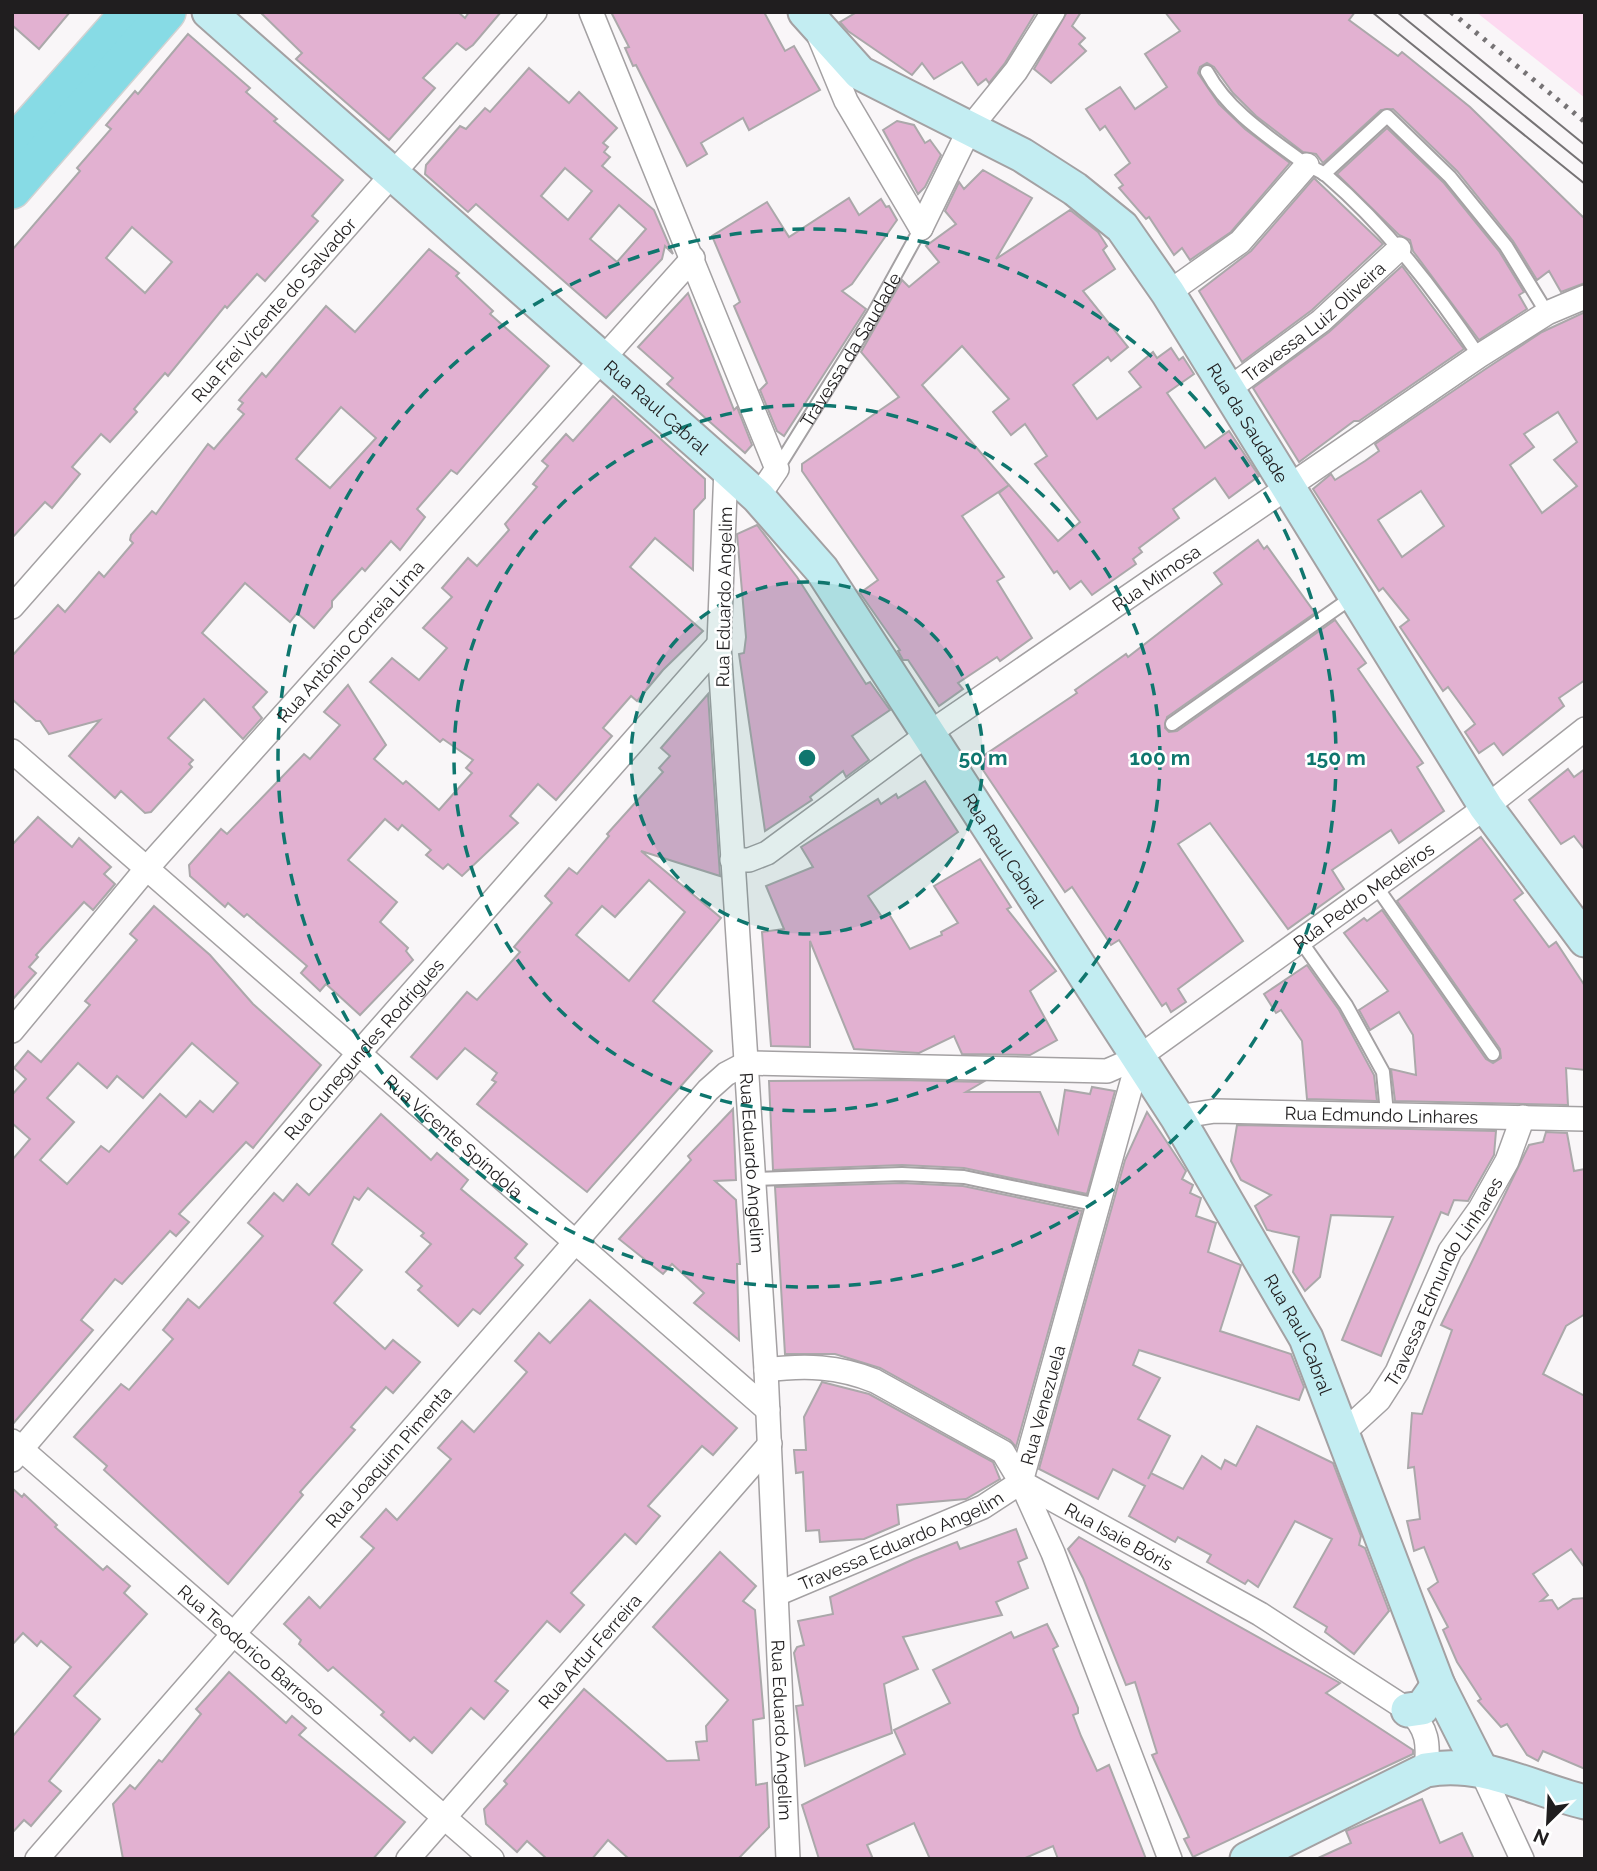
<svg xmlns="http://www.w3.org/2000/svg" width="1597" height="1871" font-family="Raleway,sans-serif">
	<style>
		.green { fill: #fdd9f0 }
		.building { fill: #e2b1d1; stroke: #aba8aa; stroke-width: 2; fill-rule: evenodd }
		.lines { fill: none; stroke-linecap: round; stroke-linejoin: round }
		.lane-casing { stroke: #a4a1a3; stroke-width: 16 }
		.street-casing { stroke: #a4a1a3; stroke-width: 26 }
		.secondary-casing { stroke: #a4a1a3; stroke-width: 37 }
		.primary-casing { stroke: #d2d2d2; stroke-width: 40 }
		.lane { stroke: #fff; stroke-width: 12 }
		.street { stroke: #fff; stroke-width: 23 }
		.secondary { stroke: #c3edf2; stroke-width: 33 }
		.primary { stroke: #87dbe5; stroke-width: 37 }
		.tram { stroke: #767375; stroke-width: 2 }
		.rail { stroke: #767375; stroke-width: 5; stroke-dasharray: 3.5 7; stroke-linecap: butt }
		.ring { fill: none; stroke: #0f766e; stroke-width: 3.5; stroke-dasharray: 12 9 }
		.labels { text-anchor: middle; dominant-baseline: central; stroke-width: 5; stroke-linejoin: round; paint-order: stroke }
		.street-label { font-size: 18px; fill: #201e1f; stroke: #fff }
		.centre { fill: #0f766e; stroke: #fff; stroke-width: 3.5 }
		.ring-label { font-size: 21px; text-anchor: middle; font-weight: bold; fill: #0f766e; stroke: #fff; stroke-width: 5; stroke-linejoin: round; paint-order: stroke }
	</style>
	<rect width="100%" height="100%" fill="#f9f6f8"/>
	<!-- green -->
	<polygon class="green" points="1476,12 1585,12 1585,98"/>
	<!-- building -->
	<g class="building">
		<polygon points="12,12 70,12 39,49 12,25"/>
		<polygon points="260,12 458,12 465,18 469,12 501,12 473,45 466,50 457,43 423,78 435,88 389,140 296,59 302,53"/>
		<polygon points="611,12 764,12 785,51 794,46 820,90 749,130 743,118 701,143 707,154 687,166 636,65 633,66 625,48 629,47"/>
		<polygon points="857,12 1036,12 1005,63 989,83 986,79 978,85 962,62 934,79 922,63 912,75 848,31 840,22"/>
		<polygon points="1067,12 1081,12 1072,26 1085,38 1079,44 1086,51 1051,83 1034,69"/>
		<polygon points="1165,12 1355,12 1349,20 1398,56 1402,52 1470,107 1585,219 1585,283 1561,292 1549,271 1537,280 1513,241 1457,171 1393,109 1381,110 1323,163 1316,154 1303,152 1256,116 1233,93 1214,67 1207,63 1200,67 1198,73 1219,104 1245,129 1290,163 1231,232 1190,260 1182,248 1174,255 1149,217 1146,219 1119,188 1123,185 1115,175 1130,163 1105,126 1100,130 1086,109 1120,87 1135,109 1167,87 1145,54 1180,31"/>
		<path d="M188,34L250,88L246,92L277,119L274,121L343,180L312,216L318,221L265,281L257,274L227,308L225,306L168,376L165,373L134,409L137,412L110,442L101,434L72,467L80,474L52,508L45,502L12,538V250L80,171L77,168L111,129L106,125L135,91L138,94ZM132,227L172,262L145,293L106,258Z"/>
		<path d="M529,68L569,103L579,92L617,128L603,143L608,147L604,152L610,157L602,166L654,210L673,254L665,246L662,259L606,318L476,204L468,212L425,174L426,165L460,126L466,129L485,108L490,112ZM565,168L592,191L568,220L541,196ZM619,205L646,229L617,262L590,239Z"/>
		<polygon points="897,121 914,125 925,143 930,140 941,155 925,187 918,194 883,130"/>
		<polygon points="1387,128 1444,183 1499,251 1524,292 1519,295 1527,309 1479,340 1413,251 1410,240 1399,235 1337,174"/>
		<polygon points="983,170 1032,198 996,259 1070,210 1098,232 1107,246 1103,250 1115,269 1083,291 1128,347 1111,361 1108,357 1073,385 1097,419 1141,387 1129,372 1153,352 1157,358 1171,348 1179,360 1183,357 1194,374 1167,393 1205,448 1229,431 1259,476 1229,498 1215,478 1173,509 1179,518 1139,548 1142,552 1133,559 1136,564 1092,595 1081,581 1070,589 1057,571 1054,573 999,493 1009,485 1058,541 1080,522 1035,464 1047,456 1025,424 1011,435 993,412 1009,399 962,346 922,385 1009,485 962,516 1004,577 997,581 1032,638 1000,661 997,657 958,683 963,689 939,706 908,660 903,660 898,651 900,650 860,593 878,580 802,471 802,464 899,397 861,352 902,280 909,287 939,262 926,246 956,224 945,211 959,182 964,189"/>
		<polygon points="1314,178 1383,244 1312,310 1242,362 1199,291 1251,251"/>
		<polygon points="849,198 859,215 881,199 886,207 889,206 897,220 852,284 842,291 866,309 784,436 777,431 760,390 767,383 734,306 740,302 712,236 767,202 789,237"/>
		<path d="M429,249L459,273L456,276L493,311L490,314L549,366L457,474L451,470L417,509L425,517L400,550L391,541L365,571L362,568L332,601V607L314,628L297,613L290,622L245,583L202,633L267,692L253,707L262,718L243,739L204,699L168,738L193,760L189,764L192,767L151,812L145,813L121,791L115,798L69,756L100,720L49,734L40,721H36L12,699V656L58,605L65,612L99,572L104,577L133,543L130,540L131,535L152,511L156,514L208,444L214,449L244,414L238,409L243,403L239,400L262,373L266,377L326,306L355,332ZM341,407L376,438L330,488L296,459Z"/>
		<polygon points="1402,266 1464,349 1359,421 1354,421 1299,462 1253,388 1329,332"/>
		<polygon points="688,293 734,410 737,407 752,445 745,453 667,384 673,378 638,347"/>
		<path d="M1585,312V680L1559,698L1564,706L1503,755L1494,743L1479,753L1465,732L1475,724L1448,687L1443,691L1400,627L1409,620L1383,588L1379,591L1313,489L1331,474L1335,480L1365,461L1379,451L1375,444L1487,368L1542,332ZM1558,412L1577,442L1554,460L1577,486L1542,513L1510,465L1534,447L1524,434ZM1421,491L1444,526L1402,557L1378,520Z"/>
		<polygon points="613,396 705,479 705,498 694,510 693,570 655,538 630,567 703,631 663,670 637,701 631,696 603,728 612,736 556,800 538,784 510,816 518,823 462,876 448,864 443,869 426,855 431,850 402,825 398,830 385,819 348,860 397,902 380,922 408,948 406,951 413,960 360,1015 326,984 320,991 301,973 307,966 247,914 244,917 228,903 225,907 190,876 189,865 221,829 227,834 304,754 310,759 340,725 324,712 348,685 386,745 374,759 403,784 406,781 439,810 472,773 466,768 473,760 443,739 440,742 370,682 392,658 419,680 447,648 423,628 452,597 442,588 468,558 477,566 509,530 505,524 537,487 533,484 548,466 542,461 566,434 573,441"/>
		<polygon points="757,525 797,577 866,684 870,682 890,710 852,736 869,760 846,777 843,771 810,797 812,800 765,831 739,654 744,653 746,637 737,534"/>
		<polygon points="1258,540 1264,549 1267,546 1315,613 1167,717 1165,728 1169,732 1177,731 1335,620 1366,663 1358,669 1423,763 1417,767 1444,811 1399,843 1391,830 1332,870 1344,889 1288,929 1210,823 1178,844 1243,941 1178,989 1186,1002 1171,1012 1166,1003 1162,1006 1119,940 1111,945 1072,887 1065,892 979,764 985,759 983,756 1077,693 1075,690 1126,654 1128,657 1222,584 1214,573"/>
		<path d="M708,694L720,876L641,851L721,918L653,1001L712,1051L587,1192L477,1104L496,1082L492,1080L497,1073L465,1048L437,1079L411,1057L467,992L477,1000L520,952L514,947L552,903L545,896L569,868L577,874L609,836L607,834L663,772L659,768L670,756L661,748ZM649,880L685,912L629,981L576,935L602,906L615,917Z"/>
		<polygon points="1568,769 1574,777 1585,769 1585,850 1574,836 1561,844 1529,800"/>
		<polygon points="925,781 958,832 868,896 882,917 889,914 910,949 942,935 941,932 958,923 934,886 980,859 1011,907 1007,909 1056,971 1030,991 1057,1040 1030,1055 962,1054 954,1036 919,1053 854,1049 810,941 810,1047 771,1046 762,932 784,929 766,886 813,867 801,847 878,799 881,804 896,794 898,798"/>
		<polygon points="38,817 72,847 79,838 111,867 104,874 115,884 93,910 84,902 36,955 38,957 29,967 36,973 12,1000 12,845"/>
		<polygon points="1481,837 1523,893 1514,900 1549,947 1556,942 1585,986 1585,1070 1566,1068 1568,1105 1395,1101 1391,1069 1416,1075 1413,1035 1399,1012 1370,1030 1359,1010 1388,991 1344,933 1364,918 1367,921 1382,910 1486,1059 1493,1063 1501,1058 1500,1049 1397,901"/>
		<path d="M154,906L210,955L253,1004L321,1065L253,1148L246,1142L179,1214L189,1222L176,1236L170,1231L122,1284L115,1279L81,1320L93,1330L12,1425V1160L30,1139L12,1123V1095L26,1079L14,1068L28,1051L41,1062L90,1005L85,1001L137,940L130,934ZM192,1043L238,1083L213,1112L200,1101L186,1117L160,1094L109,1152L101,1146L67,1184L40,1160L74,1122L47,1098L78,1063L107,1088L117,1076L143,1098Z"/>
		<polygon points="1307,965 1339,1010 1374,1075 1377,1101 1307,1099 1302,1041 1281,1010 1276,1013 1264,994"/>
		<polygon points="900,1080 983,1082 966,1092 1040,1092 1058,1133 1065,1090 1090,1094 1092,1087 1115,1091 1087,1194 964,1168 902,1165 773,1170 769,1081"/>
		<polygon points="733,1109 736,1180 715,1181 736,1200 740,1264 737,1264 739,1340 694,1303 704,1293 672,1264 663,1274 619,1239 691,1160 688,1156"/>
		<polygon points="1147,1112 1186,1171 1182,1179 1193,1185 1190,1193 1201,1198 1196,1216 1216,1223 1208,1252 1241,1265 1220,1331 1291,1354 1304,1387 1299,1400 1139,1350 1133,1365 1160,1378 1138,1419 1170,1436 1148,1479 1151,1473 1183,1489 1202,1456 1221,1469 1225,1460 1236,1466 1257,1426 1333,1463 1361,1536 1359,1545 1365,1548 1389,1611 1354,1654 1325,1632 1327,1627 1294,1607 1332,1539 1295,1521 1258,1587 1248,1580 1245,1584 1207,1562 1211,1555 1178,1537 1175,1542 1129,1516 1145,1486 1113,1469 1098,1499 1039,1469 1125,1160"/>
		<polygon points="381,1114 431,1160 437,1153 468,1180 461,1189 527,1244 515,1258 523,1265 480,1314 473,1309 458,1326 418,1290 422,1286 406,1272 431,1244 421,1236 424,1233 368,1188 359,1200 354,1197 332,1244 362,1270 334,1303 385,1349 393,1340 420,1362 393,1393 386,1387 351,1427 355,1430 300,1492 303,1495 228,1584 104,1470 107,1466 74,1437 121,1384 129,1390 173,1339 163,1330 188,1299 199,1308 263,1236 248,1223 274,1193 283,1201 297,1184 309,1195"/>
		<polygon points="1237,1125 1496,1131 1494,1155 1468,1201 1454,1200 1448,1215 1441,1212 1381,1356 1342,1340 1393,1217 1331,1215 1320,1277 1305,1291 1293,1272 1299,1237 1267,1230 1255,1206 1271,1195 1241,1180 1231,1161"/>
		<polygon points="1546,1132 1567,1133 1574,1171 1585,1169 1585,1314 1566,1326 1543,1374 1585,1396 1585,1568 1571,1549 1533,1574 1548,1595 1541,1601 1552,1600 1558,1609 1573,1599 1585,1598 1585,1769 1543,1751 1538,1761 1527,1755 1507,1724 1501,1727 1478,1701 1481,1699 1457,1662 1443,1630 1448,1627 1428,1589 1438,1582 1424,1547 1414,1551 1407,1521 1420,1519 1414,1467 1408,1468 1412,1413 1422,1414 1452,1330 1441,1325 1529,1145 1543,1142"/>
		<polygon points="902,1183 963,1186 1082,1211 1016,1447 1010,1440 880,1368 835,1354 785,1354 775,1187"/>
		<polygon points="590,1300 737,1428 713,1455 702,1446 648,1506 660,1516 636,1544 625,1534 571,1593 584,1605 560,1632 547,1621 495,1681 508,1691 484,1719 471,1708 432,1753 414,1737 410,1741 381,1715 384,1712 333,1667 328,1671 299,1644 301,1640 284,1624 309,1597 320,1608 374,1548 361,1537 386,1509 397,1520 451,1459 438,1448 462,1421 474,1432 527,1372 515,1361 539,1333 550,1343"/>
		<polygon points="822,1382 869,1394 993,1462 1000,1479 966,1499 897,1505 899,1524 864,1539 820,1542 819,1530 806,1531 803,1472 796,1473 794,1450 806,1450 804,1417"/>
		<polygon points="12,1488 22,1497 24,1494 57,1525 55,1527 103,1570 107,1566 130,1586 124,1593 147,1614 74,1696 100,1719 49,1781 61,1791 31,1826 24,1820 12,1833 12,1737 71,1667 41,1641 37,1646 23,1633 12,1645"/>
		<polygon points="1016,1529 1027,1558 1018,1562 1028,1588 996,1602 1002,1615 903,1637 918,1669 884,1684 892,1733 805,1766 796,1706 803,1705 794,1653 797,1647 804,1645 798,1621 833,1614 830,1597 914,1559 957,1542 960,1549"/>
		<polygon points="1079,1537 1340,1683 1326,1693 1413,1750 1413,1754 1193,1857 1184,1839 1189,1837 1152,1755 1157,1753 1135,1682 1126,1685 1083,1578 1068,1549"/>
		<polygon points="720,1552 756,1586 743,1601 755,1610 764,1718 753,1720 756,1785 767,1783 769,1827 738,1859 629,1859 608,1840 592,1859 547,1859 527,1841 517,1852 486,1824 484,1809 507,1784 504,1781 584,1689 667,1761 699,1760 696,1742 707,1741 706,1726 728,1700 653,1627"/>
		<polygon points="1047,1624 1058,1646 1053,1649 1054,1652 1078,1708 1078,1713 1073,1715 1081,1736 1097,1771 1109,1765 1146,1859 1058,1859 1053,1846 1023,1859 930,1859 914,1823 867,1845 873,1859 819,1859 802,1805 905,1754 894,1730 950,1703 933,1670 1011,1632 1014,1638"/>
		<polygon points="229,1672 286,1723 292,1716 306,1728 299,1735 405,1822 373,1859 123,1859 113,1804 130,1785 135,1789 159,1760 162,1762 201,1714 196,1709"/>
		<polygon points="1422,1799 1440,1843 1462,1833 1474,1859 1316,1859 1351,1843 1346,1831"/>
	</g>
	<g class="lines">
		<!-- lane casing -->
		<g class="lane-casing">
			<g id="lane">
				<path d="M1207,72C1228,111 1269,137 1304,163C1311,168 1320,170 1327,176C1387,228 1435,290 1479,356"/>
				<polyline points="1324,174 1387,116 1450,177 1506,246 1547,313"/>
				<path id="s1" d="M777,469L873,315L921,228"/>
				<polyline points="1172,724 1354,596"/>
				<polyline points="1376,886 1493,1054"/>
				<polyline points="1300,940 1346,1005 1383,1072 1387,1113"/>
				<polyline points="754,1179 902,1174 964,1177 1098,1205"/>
			</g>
		</g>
		<!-- street casing -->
		<g class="street-casing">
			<g id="street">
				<polyline points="591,12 777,469 758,497"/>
				<polyline points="819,36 846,101 921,228"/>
				<polyline points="921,228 970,128 1016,71 1053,12"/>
				<polyline points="1168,293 1240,242 1307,165"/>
				<path id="s2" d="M1226,391L1321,321L1399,249"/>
				<path id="s3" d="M726,468L719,644L766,1370L788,1859"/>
				<path id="s4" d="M12,607L535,12"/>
				<path id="s5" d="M12,751L768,1410"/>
				<path id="s6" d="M732,860H749L767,853L928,734L1479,356L1547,313L1585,297"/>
				<path id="s7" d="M12,1031L147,868L693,258"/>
				<path id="s8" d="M1177,1117L1215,1111L1585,1119"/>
				<path d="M766,1370C805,1365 838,1366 875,1381L1003,1452L1021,1482L1053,1553L1170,1859"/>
				<path id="s9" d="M1343,1433L1379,1400L1397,1372L1450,1251L1480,1209L1507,1161L1523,1117"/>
				<path id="s10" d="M12,1441L492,1859"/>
				<path id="s11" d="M12,1460L359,1053L719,644"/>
				<path id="s12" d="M1021,1482L1260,1614L1408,1710C1428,1728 1429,1744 1426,1770"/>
				<path id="s13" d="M1021,1482L1139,1057"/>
				<path id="s14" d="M777,1594L983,1507L1021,1482"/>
				<polyline points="1480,1768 1522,1859"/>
				<path id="s15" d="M37,1859L708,1090L726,1074L747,1063L1107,1071L1139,1057L1157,1044L1486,807L1585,729"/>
				<path id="s16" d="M408,1859L770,1444"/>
			</g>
		</g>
		<!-- secondary casing -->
		<g class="secondary-casing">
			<g id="secondary">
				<path id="s17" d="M209,12L726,468L758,497L822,570L1177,1117L1306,1338L1438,1685L1480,1768"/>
				<path id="s18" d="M805,12L860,73L1022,155L1075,189L1122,227L1168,293L1486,807L1585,940"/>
				<polyline points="1408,1710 1422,1708 1438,1685"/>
				<path d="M1247,1859L1426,1770C1481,1759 1532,1789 1585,1802"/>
			</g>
		</g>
		<!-- primary casing -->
		<g class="primary-casing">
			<g id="primary">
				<polyline points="12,146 130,12"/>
				<polyline points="12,190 167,12"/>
			</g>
		</g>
		<!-- lane -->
		<use href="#lane" class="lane"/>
		<!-- street -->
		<use href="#street" class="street"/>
		<!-- secondary -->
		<use href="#secondary" class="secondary"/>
		<!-- primary -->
		<use href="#primary" class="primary"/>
		<!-- tram -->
		<g class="tram">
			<polyline points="1372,12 1585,184"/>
			<polyline points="1397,12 1585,165"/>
			<polyline points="1422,12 1585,145"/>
		</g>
		<!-- rail -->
		<polyline class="rail" points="1451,12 1585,122"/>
	</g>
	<!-- distance rings -->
	<circle cx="807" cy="758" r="176" fill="#0f766e" fill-opacity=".12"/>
	<g class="ring">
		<circle cx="807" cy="758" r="176"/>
		<circle cx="807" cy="758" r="353"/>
		<circle cx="807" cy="758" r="529"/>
	</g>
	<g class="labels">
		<!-- street labels -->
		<g class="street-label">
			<text stroke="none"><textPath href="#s4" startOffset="396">Rua Frei Vicente do Salvador</textPath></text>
			<text stroke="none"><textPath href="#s2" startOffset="112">Travessa Luiz Oliveira</textPath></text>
			<text stroke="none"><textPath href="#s1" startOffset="140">Travessa da Saudade</textPath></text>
			<text stroke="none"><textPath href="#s17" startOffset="597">Rua Raul Cabral</textPath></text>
			<text stroke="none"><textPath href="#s18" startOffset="620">Rua da Saudade</textPath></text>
			<text stroke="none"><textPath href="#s6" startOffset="513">Rua Mimosa</textPath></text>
			<text transform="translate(724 597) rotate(-89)">Rua Eduardo Angelim</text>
			<text stroke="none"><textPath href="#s7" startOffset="516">Rua Antônio Correia Lima</textPath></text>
			<text stroke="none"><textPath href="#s17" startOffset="1164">Rua Raul Cabral</textPath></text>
			<text stroke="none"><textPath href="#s15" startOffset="1740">Rua Pedro Medeiros</textPath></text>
			<text stroke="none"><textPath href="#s11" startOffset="541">Rua Cunegundes Rodrigues</textPath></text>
			<text stroke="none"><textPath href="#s8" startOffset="205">Rua Edmundo Linhares</textPath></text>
			<text stroke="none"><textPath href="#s5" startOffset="586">Rua Vicente Spíndola</textPath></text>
			<text stroke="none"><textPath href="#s3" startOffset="696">Rua Eduardo Angelim</textPath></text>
			<text stroke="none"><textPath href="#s9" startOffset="184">Travessa Edmundo Linhares</textPath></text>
			<text stroke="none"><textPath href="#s17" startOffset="1731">Rua Raul Cabral</textPath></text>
			<text stroke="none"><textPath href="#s13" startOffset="80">Rua Venezuela</textPath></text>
			<text stroke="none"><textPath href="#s15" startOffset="534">Rua Joaquim Pimenta</textPath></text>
			<text stroke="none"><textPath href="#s12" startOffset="112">Rua Isaie Bóris</textPath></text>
			<text stroke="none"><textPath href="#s14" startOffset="135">Travessa Eduardo Angelim</textPath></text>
			<text stroke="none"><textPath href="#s10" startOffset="318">Rua Teodorico Barroso</textPath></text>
			<text stroke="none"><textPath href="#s16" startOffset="276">Rua Artur Ferreira</textPath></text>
			<text stroke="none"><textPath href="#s3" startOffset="1264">Rua Eduardo Angelim</textPath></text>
		</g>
	</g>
	<circle cx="807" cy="758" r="10" class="centre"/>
	<g class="ring-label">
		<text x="983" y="765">50 m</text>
		<text x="1160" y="765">100 m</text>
		<text x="1336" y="765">150 m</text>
	</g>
	<!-- border -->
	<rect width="1597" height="1871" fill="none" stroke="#201e1f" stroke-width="28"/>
	<!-- north arrow -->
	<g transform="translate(1548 1822) rotate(204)" stroke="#ffffff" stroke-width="5" paint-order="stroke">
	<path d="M0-5L12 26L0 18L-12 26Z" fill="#201e1f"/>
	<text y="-10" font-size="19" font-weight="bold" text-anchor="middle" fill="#201e1f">N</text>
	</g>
</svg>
